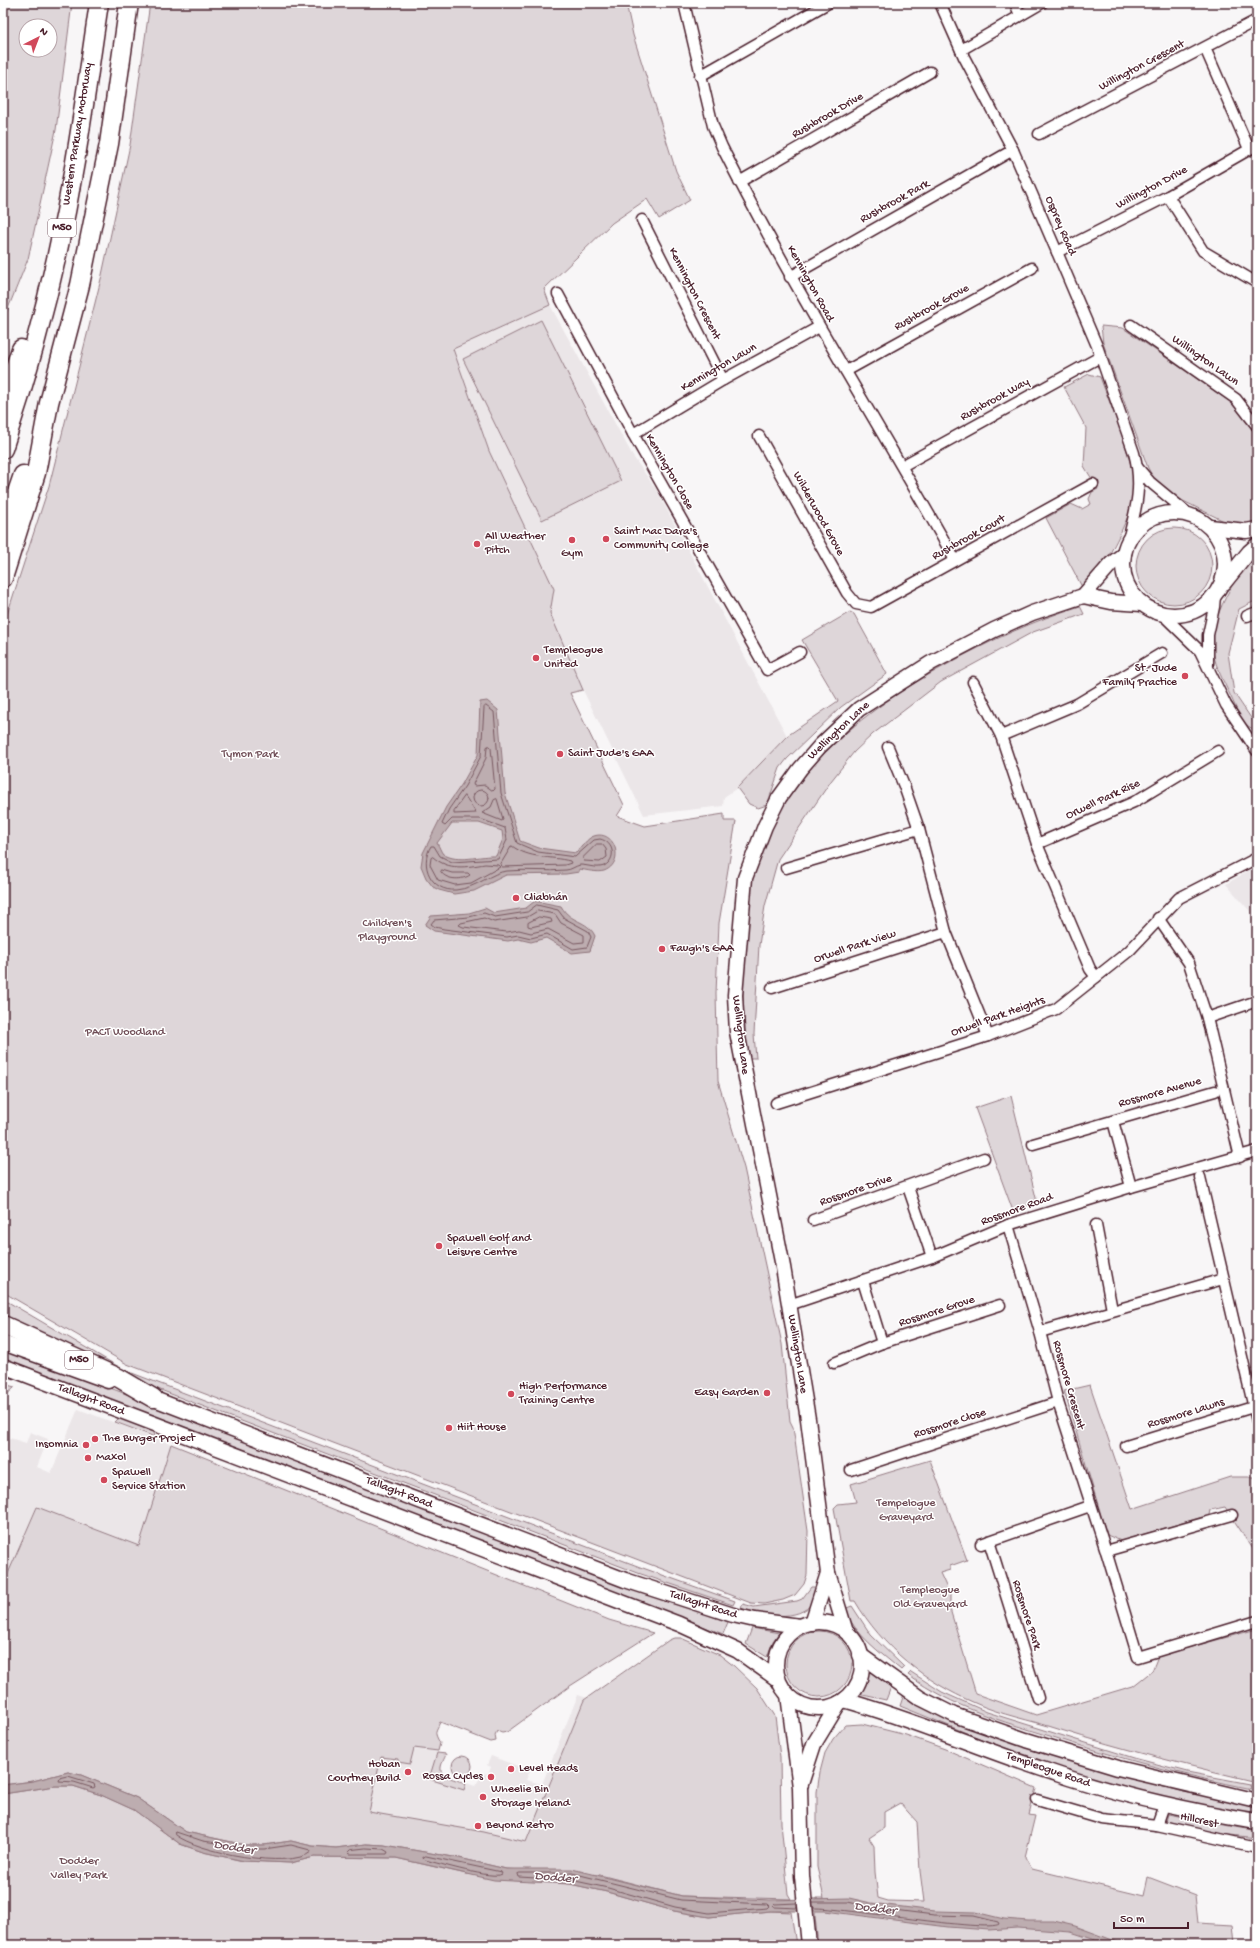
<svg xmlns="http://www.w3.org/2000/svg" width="1260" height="1948" font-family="'Gochi Hand',sans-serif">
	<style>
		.built { fill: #ebe6e8 }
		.green { fill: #ded6d9; stroke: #947a82; fill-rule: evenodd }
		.water { fill: #bdadb0; stroke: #8f747b; fill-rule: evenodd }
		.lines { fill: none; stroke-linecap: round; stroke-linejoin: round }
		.shore { stroke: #785860; stroke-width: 1 }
		.street-casing { stroke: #4a1f2b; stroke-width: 13 }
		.secondary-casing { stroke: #4a1f2b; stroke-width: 17 }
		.highway-casing { stroke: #4a1f2b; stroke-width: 21 }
		.street { stroke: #fff; stroke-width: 10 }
		.secondary { stroke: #fff; stroke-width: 14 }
		.highway { stroke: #fff; stroke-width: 18 }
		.poi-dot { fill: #d1495b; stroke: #fff; stroke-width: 1.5 }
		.labels { text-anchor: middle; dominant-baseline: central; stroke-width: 3; stroke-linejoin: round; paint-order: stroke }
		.shield { fill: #fff; stroke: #80626b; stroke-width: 1 }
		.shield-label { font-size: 11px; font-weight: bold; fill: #4a1f2b }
		.street-label { font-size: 12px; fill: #4a1f2b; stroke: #fff }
		.poi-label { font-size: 12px; fill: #4a1f2b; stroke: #fff; text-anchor: start }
		.park-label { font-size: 12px; fill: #6f4d56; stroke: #fff }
		.water-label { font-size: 13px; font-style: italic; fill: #72515a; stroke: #fff }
	</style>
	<rect width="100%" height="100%" fill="#f8f6f7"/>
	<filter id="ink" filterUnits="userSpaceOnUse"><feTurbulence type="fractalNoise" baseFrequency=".025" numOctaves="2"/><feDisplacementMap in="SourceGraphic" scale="8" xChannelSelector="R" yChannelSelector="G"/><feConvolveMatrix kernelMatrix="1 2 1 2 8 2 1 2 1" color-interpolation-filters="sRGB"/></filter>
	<g filter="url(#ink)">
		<!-- built -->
		<g class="built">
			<polygon points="550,305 634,458 656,489 787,736 737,788 724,797 723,806 644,815 583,690 550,613 554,589 489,451 453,349"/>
			<polygon points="1257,866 1257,927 1251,920 1255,917 1226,884"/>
			<polygon points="78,1409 171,1444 139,1546 37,1507 3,1585 3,1448 10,1438 26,1443 30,1432 48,1439 37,1467 51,1473"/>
			<polygon points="578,1695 587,1698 584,1700 526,1842 369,1812 380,1757 398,1759 398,1762 414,1748 438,1751 430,1779 464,1790 466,1783 475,1786 483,1773 488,1774 491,1767 487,1765 491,1756 530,1771 526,1780 542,1784"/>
		</g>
		<!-- green -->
		<g class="green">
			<path d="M3,3H72L56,130L28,259L3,321ZM26,26H50V50H26Z"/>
			<polygon points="150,3 626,3 633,35 676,171 690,200 659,219 647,199 612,223 544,289 550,305 453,349 489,451 554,589 550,613 583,690 570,693 624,805 617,816 645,826 724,814 724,821 736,821 719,923 716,993 718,1081 744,1168 782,1344 790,1421 793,1427 808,1531 807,1575 804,1584 795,1595 783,1600 764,1604 751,1603 127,1364 3,1292 3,627 49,486 102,275 130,145"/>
			<polygon points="541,320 621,481 542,520 463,359"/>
			<polygon points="1101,326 1123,328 1232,403 1257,436 1257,526 1228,523 1167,493 1154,479 1148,468 1103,343"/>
			<path d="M1089,374L1100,377C1111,407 1139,470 1134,499C1131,512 1124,524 1119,536C1107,559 1103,570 1082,587L1046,518L1071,504L1082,509L1091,504L1089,499L1092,492L1098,489L1084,466L1086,428L1064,387Z"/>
			<circle cx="1174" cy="566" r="38"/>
			<path d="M1257,549V600L1239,609L1228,653L1234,693L1257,727V728L1253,729C1240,723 1237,709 1231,697C1224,682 1216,668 1213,652C1207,620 1238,573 1257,549Z"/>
			<path d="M1080,606L1084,614L1033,632L941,682L873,734L854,752L831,781L778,859L765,906L759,945L754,1034L756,1058H749C742,1018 742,985 745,945C747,922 747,896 754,874C781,775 860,712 946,665C989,641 1033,621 1080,606Z"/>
			<polygon points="850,612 854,614 887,674 841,707 787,759 780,768 767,805 758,808 749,804 737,788 787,736 838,701 802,640"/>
			<polygon points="1011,1096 1037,1202 1013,1211 975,1108"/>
			<polygon points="3,1299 124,1370 640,1567 735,1601 733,1605 638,1573 150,1386 3,1316"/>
			<polygon points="3,1347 623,1584 728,1622 723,1634 3,1358"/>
			<polygon points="3,1384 15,1387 3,1398"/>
			<polygon points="1090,1385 1132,1509 1230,1477 1255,1477 1257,1485 1257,1555 1225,1507 1210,1510 1209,1515 1121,1541 1107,1535 1064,1391"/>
			<polygon points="119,1418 154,1432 155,1437 115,1422"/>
			<path d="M171,1444L609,1620L653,1633L570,1686L507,1732L502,1733L497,1731L495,1735L496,1741L491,1742L440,1722C436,1732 433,1731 440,1743L438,1751L414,1748L410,1764L398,1762V1759L381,1757L369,1812L484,1832L526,1842L584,1700L669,1640L674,1638H681L720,1655L734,1666L757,1688L775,1716L780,1757L781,1823L788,1894L791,1899L682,1896L600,1875L506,1869L459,1858L384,1845L366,1844L336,1848L312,1846L291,1841L264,1845H245L186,1832L137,1798L81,1775L68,1772L33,1781L3,1785V1585L37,1507L139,1546Z"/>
			<path d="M930,1460L967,1560L950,1566V1570L940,1573L950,1595V1609L976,1694L1036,1715L1133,1686L1152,1671L1158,1656L1257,1629V1782C1190,1766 1124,1750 1058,1729C1031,1720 1001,1715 975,1703C925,1682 882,1647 855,1601H851L834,1508L838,1504L856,1502L851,1484Z"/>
			<path d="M811,1587H818C817,1592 815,1598 813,1602C799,1623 761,1615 741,1608L743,1604L754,1607L797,1601L802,1599Z"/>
			<path d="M852,1606L871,1635L904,1667L901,1670C880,1652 856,1636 844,1609Z"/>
			<polygon points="752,1628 779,1633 773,1641 767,1657 746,1644"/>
			<circle cx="819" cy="1664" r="33"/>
			<polygon points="868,1670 891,1687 886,1700 858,1694 867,1679"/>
			<path d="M911,1672L942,1692L987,1712L1134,1758L1187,1772L1250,1784L1251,1789C1183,1775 1118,1758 1053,1737C1001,1721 954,1708 908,1675Z"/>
			<path d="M904,1694L949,1719L976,1730L1103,1770L1179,1791L1257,1806V1816C1193,1805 1129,1790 1068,1770C1010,1752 955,1728 900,1706Z"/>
			<path d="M862,1724L906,1735L945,1749L1036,1788L1029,1815L1035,1816L1025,1857L1032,1869L1144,1896L1148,1877L1195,1895L1198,1923L1233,1925L1235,1945H818L815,1916L816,1898H824L817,1867V1792L820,1772L825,1753L833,1739L845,1725ZM900,1803L917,1822L920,1871L924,1902L888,1901L878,1898L875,1872L874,1846L869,1838L884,1828V1812Z"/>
			<path d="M437,1753L446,1754C445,1758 440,1765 441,1770C441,1777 460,1781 466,1783L464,1790L429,1779Z"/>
			<circle cx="462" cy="1766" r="10"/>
			<polygon points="55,1786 73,1786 101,1795 134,1810 180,1844 203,1852 243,1861 291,1863 314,1857 396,1858 466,1874 570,1884 607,1892 674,1911 709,1917 770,1911 791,1912 796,1945 3,1945 3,1794"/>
			<polygon points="1168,1814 1257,1831 1257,1838 1221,1834 1166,1821"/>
		</g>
		<!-- water -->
		<g class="water">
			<path d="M487,701L498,710L505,793L520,841L539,848L576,853C581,848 587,838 594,836C615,829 626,863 604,871C597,873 586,870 579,869V872L566,874L506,875L474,891L454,894L439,890L433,887L426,878L421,866L423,853L446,807L462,784L478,755L480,702ZM452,823H479L502,831L503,839L496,856C480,855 458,864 443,854C441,852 439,846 437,843Z"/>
			<path d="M535,901L561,906C571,924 587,919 595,936L590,951L572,953L546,938L531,942L518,939L508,941L434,931L425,925L431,916L469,913L485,908L494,913L526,908Z"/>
			<polygon points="68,1772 81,1775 137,1798 186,1832 245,1845 264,1845 291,1841 312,1846 336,1848 366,1844 384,1845 459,1858 506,1869 572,1869 682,1896 770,1900 849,1898 871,1903 935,1911 975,1912 1004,1919 1028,1921 1054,1921 1075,1926 1126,1945 1111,1945 1071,1932 1017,1928 989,1930 948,1927 825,1911 770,1911 709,1917 674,1911 607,1892 570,1884 494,1880 396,1858 314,1857 291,1863 244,1861 203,1852 180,1844 134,1810 101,1795 73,1786 55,1786 3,1794 3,1785 33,1781"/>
		</g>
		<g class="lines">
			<!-- shore -->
			<g class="shore">
				<path d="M486,706L494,712L501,793L517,843L538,852L575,857L594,840L600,839C614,842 617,859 604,866C596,869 588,865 580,865C575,866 571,870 566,870C547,872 527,869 507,871C492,872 477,888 456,890C431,892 419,865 431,846H434L440,856L452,862L498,859L507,840L505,828L480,819H452L445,826L442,824L449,809L465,786L481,756L484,708Z"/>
				<polygon points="489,746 491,748 495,789 493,791 485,785 474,786 473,784 486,758 487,747"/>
				<circle cx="481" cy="798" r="8"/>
				<polygon points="465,796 476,813 454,814 454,811"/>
				<polygon points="497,799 503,819 502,821 482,813 491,807 494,800"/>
				<polygon points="597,844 602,844 606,849 607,857 600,862 584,861 583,858"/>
				<path d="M512,846C529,859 550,856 570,861L571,863L565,865L502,867L501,864Z"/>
				<path d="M433,857C449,871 466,867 485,864C489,864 494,865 498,865L500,867L471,883L455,885L438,880L430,865L431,858Z"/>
				<path d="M442,870L452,873H468L470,875C463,880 447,881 441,872Z"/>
				<polygon points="537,905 558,910 564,918 588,931 591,937 587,947 573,949 547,934 531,938 518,935 507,937 444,929 435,927 431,924 434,920 469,917 484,913 495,917 527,912"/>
				<polygon points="538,911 555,914 561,923 584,935 584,942 574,943 548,929 531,933 519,930 507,932 463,927 459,925 461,923 484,918 494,922 527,917"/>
				<polygon points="539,917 551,919 552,922 531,927 528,926 528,923"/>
				<polygon points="68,1776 94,1784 95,1787 93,1788 74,1782 59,1781 60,1778"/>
				<path d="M176,1832L203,1841L224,1844L245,1849H264L291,1845L310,1850L311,1852C290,1870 197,1852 176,1835Z"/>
				<polygon points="366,1848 383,1849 388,1852 387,1854 350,1854 348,1852 350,1850"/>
				<path d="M426,1856L501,1872L502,1874C494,1880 438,1863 425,1860L423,1858Z"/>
				<polygon points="520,1873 572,1873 681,1900 767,1904 769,1906 767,1908 709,1913 675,1907 608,1888 571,1880 519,1877 518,1874"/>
				<path d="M813,1902H848L870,1907L934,1915L974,1916L998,1922L999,1924C988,1933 841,1907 813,1908"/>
				<polyline points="797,1903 775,1904 773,1906 775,1907 797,1908"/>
			</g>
			<!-- street casing -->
			<g class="street-casing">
				<g id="street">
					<path d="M684,3L713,126L722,147C793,289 878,422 955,560"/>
					<path d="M940,3L964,57L1013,150L1057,252L1097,346L1134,453C1143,485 1136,509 1128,540"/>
					<polyline points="1015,3 1020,15"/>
					<polyline points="1205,48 1249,149"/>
					<polyline points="961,50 1042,3"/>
					<polyline points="700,76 828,3"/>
					<polyline points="1039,134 1257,20"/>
					<polyline points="739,182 930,72"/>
					<polyline points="1168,196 1203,251 1257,283"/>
					<polyline points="642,220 723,380"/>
					<polyline points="1057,252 1168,196 1257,145"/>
					<polyline points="790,277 1013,150"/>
					<polyline points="558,294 633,434 767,670 800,652"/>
					<polyline points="1131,325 1236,399 1257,426"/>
					<polyline points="846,371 1032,268"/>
					<polyline points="633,434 723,380 819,327"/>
					<polyline points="759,436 847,593 856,604 871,607 1093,484"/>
					<polyline points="902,466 1100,357"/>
					<polyline points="1138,468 1150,482 1190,515"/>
					<polyline points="1162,614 1200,651 1226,705 1257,751"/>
					<polyline points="1247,616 1257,612"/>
					<polyline points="1208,664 1208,635 1214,607 1215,596"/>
					<polyline points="973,682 1001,736 1037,844 1090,969 1096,977"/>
					<polyline points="1001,736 1077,704 1162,653"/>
					<polyline points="888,747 904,786 919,829 946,932 988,1036"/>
					<polyline points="1037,844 1134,802 1218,751"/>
					<polyline points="786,868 919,829"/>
					<polyline points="1158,918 1189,963 1207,1018 1240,1157"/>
					<polyline points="772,988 946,932"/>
					<polyline points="1207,1018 1257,1001"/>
					<polyline points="776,1103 988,1036 1056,1009 1129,951 1179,898 1257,858"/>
					<polyline points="1113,1121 1131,1187"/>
					<polyline points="1033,1144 1215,1091"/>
					<polyline points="1200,1177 1257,1421"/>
					<polyline points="908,1187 932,1257"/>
					<polyline points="813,1220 984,1158"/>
					<polyline points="1008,1225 1040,1332 1058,1402 1106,1551 1138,1657 1257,1621"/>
					<polyline points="1096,1225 1112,1310"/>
					<polyline points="863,1281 882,1343"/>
					<polyline points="789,1305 932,1257 1008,1225 1131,1187 1257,1151"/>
					<polyline points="1040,1332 1223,1279"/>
					<polyline points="834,1363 882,1343 1000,1305"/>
					<polyline points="1126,1446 1253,1407"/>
					<polyline points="851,1470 1058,1402"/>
					<polyline points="989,1541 1038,1698"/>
					<polyline points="981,1544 1090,1506"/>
					<polyline points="1106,1551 1232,1515"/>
					<polyline points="1037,1800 1102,1819 1157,1825 1256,1847"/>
					<polyline points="1157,1825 1164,1805"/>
				</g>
			</g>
			<!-- secondary casing -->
			<g class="secondary-casing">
				<g id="secondary">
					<circle cx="1174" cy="564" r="51"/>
					<polyline points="1210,527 1246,531 1257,529"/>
					<polyline points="1224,583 1249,552 1257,545"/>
					<polyline points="1083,596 1111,602 1142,604"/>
					<polyline points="3,1343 108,1381"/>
					<polyline points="3,1366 679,1624 738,1651 777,1679"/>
					<polyline points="144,1395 625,1580 733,1615 755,1620 800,1626"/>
					<circle cx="819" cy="1665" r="43"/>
					<polyline points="812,1623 828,1573"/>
					<polyline points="846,1632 828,1573 808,1419 783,1267 737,1032 735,995 745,878 765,826 779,798 800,769 820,746 859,709 931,663 994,630 1032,613 1083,596 1111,564 1124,554"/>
					<polyline points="860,1655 920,1698 954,1715 1026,1740 1118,1768 1257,1801"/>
					<polyline points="788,1695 800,1787 802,1876 809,1945"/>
					<path d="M844,1700C913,1719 977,1748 1045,1770C1114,1794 1185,1810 1257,1822"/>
					<polyline points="801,1784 814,1744 839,1703"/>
				</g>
			</g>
			<!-- highway casing -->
			<g class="highway-casing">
				<g id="highway">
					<polyline points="3,403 21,349"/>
					<path d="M3,449C34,356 59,259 75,162C84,109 91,56 99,3"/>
					<polyline points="3,533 23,475"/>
					<polyline points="3,578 36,473 49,403 80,285 109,144 129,3"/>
					<polyline points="3,1325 119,1378 153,1398"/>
				</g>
			</g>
			<!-- street -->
			<use href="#street" class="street"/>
			<!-- secondary -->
			<use href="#secondary" class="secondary"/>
			<!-- highway -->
			<use href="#highway" class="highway"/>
		</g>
	</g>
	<!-- markers -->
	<g class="poi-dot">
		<circle cx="606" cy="539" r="4"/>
		<circle cx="572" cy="540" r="4"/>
		<circle cx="477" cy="544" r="4"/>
		<circle cx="536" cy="658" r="4"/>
		<circle cx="1185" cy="676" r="4"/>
		<circle cx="560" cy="754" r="4"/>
		<circle cx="516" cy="898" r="4"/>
		<circle cx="662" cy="949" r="4"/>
		<circle cx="439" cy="1246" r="4"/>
		<circle cx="767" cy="1393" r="4"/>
		<circle cx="511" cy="1394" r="4"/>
		<circle cx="449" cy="1428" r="4"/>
		<circle cx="95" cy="1439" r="4"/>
		<circle cx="86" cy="1445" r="4"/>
		<circle cx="88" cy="1458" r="4"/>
		<circle cx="104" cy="1480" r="4"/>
		<circle cx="511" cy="1769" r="4"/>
		<circle cx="408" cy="1772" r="4"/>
		<circle cx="491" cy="1777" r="4"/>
		<circle cx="483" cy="1797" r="4"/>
		<circle cx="478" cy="1826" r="4"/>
	</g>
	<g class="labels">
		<!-- shield labels -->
		<g class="shield">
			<rect x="48" y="219" width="28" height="18" rx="3"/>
			<rect x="65" y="1351" width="28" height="18" rx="3"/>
		</g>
		<g class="shield-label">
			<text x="62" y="228">M50</text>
			<text x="79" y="1360">M50</text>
		</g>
		<!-- street labels -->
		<g class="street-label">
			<text transform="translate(1142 66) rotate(-28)">Willington Crescent</text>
			<text transform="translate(828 116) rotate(-30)">Rushbrook Drive</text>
			<text transform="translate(78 134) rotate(-81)">Western Parkway Motorway</text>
			<text transform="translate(1152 188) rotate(-28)">Willington Drive</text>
			<text transform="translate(895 202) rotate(-29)">Rushbrook Park</text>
			<text transform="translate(1060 226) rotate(67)">Osprey Road</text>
			<text transform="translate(810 284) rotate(61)">Kennington Road</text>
			<text transform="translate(694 294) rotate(63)">Kennington Crescent</text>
			<text transform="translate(932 308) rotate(-29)">Rushbrook Grove</text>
			<text transform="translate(1205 361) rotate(35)">Willington Lawn</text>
			<text transform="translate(719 368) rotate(-30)">Kennington Lawn</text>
			<text transform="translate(995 400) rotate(-29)">Rushbrook Way</text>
			<text transform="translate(669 472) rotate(60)">Kennington Close</text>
			<text transform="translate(818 514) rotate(61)">Wilderwood Grove</text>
			<text transform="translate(969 538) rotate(-29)">Rushbrook Court</text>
			<text transform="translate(839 731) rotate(-43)">Wellington Lane</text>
			<text transform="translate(1103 800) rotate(-25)">Orwell Park Rise</text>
			<text transform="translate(855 947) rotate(-18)">Orwell Park View</text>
			<text transform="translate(998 1017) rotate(-20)">Orwell Park Heights</text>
			<text transform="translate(740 1035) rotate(83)">Wellington Lane</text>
			<text transform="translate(1160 1093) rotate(-16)">Rossmore Avenue</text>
			<text transform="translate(856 1191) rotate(-19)">Rossmore Drive</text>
			<text transform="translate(1017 1210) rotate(-20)">Rossmore Road</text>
			<text transform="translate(937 1312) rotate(-18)">Rossmore Grove</text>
			<text transform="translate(797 1354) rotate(81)">Wellington Lane</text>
			<text transform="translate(1068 1385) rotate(74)">Rossmore Crescent</text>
			<text transform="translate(91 1400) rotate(21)">Tallaght Road</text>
			<text transform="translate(1186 1414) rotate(-17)">Rossmore Lawns</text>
			<text transform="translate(950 1424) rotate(-18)">Rossmore Close</text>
			<text transform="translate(399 1493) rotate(21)">Tallaght Road</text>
			<text transform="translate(703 1605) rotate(18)">Tallaght Road</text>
			<text transform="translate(1026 1615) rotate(72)">Rossmore Park</text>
			<text transform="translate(1048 1770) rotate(19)">Templeogue Road</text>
			<text transform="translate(1199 1821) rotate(12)">Hillcrest</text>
		</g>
		<!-- poi labels -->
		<g class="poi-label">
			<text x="614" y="532">Saint Mac Dara's<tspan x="614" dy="14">Community College</tspan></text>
			<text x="485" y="537">All Weather<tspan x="485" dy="14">Pitch</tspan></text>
			<text x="572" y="554" text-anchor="middle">Gym</text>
			<text x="544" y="651">Templeogue<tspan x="544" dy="14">United</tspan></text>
			<text x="1177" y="669" text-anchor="end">St. Jude<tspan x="1177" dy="14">Family Practice</tspan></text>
			<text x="568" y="754">Saint Jude's GAA</text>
			<text x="524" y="898">Cliabhán</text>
			<text x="670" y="949">Faugh's GAA</text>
			<text x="447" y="1239">Spawell Golf and<tspan x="447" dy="14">Leisure Centre</tspan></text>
			<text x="519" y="1387">High Performance<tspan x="519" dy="14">Training Centre</tspan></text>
			<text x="759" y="1393" text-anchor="end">Easy Garden</text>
			<text x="457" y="1428">Hiit House</text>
			<text x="103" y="1439">The Burger Project</text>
			<text x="78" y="1445" text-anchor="end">Insomnia</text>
			<text x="96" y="1458">Maxol</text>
			<text x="112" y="1473">Spawell<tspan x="112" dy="14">Service Station</tspan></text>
			<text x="400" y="1765" text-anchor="end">Hoban<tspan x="400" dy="14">Courtney Build</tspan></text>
			<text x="519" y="1769">Level Heads</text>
			<text x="483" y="1777" text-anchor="end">Rossa Cycles</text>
			<text x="491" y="1790">Wheelie Bin<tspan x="491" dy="14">Storage Ireland</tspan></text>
			<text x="486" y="1826">Beyond Retro</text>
		</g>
		<!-- park labels -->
		<g class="park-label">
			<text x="250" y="755">Tymon Park</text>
			<text x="387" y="924">Children's<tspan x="387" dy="14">Playground</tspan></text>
			<text x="125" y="1033">PACT Woodland</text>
			<text x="906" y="1504">Tempelogue<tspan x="906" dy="14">Graveyard</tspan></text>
			<text x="930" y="1591">Templeogue<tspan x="930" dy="14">Old Graveyard</tspan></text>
			<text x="79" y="1862">Dodder<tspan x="79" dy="14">Valley Park</tspan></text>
		</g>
		<!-- water labels -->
		<g class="water-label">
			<text transform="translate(234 1848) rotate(9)">Dodder</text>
			<text transform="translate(555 1878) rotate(5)">Dodder</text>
			<text transform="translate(875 1909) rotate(7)">Dodder</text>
		</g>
	</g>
	<!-- margin -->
	<rect width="1260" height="1948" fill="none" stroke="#fff" stroke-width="16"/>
	<rect x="8" y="8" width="1244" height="1932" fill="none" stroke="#4a1f2b" stroke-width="1.5" filter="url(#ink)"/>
	<!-- north arrow -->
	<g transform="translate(38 38) rotate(42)"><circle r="19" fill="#ffffff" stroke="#b7a5aa"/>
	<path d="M0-3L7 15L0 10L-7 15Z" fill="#d1495b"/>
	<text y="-6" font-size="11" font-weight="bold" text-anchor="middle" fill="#4a1f2b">N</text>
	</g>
	<!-- scale -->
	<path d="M1114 1922v6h74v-6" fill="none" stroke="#4a1f2b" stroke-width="2"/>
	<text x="1120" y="1922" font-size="12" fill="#4a1f2b" stroke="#ffffff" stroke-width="3" paint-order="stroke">50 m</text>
</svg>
